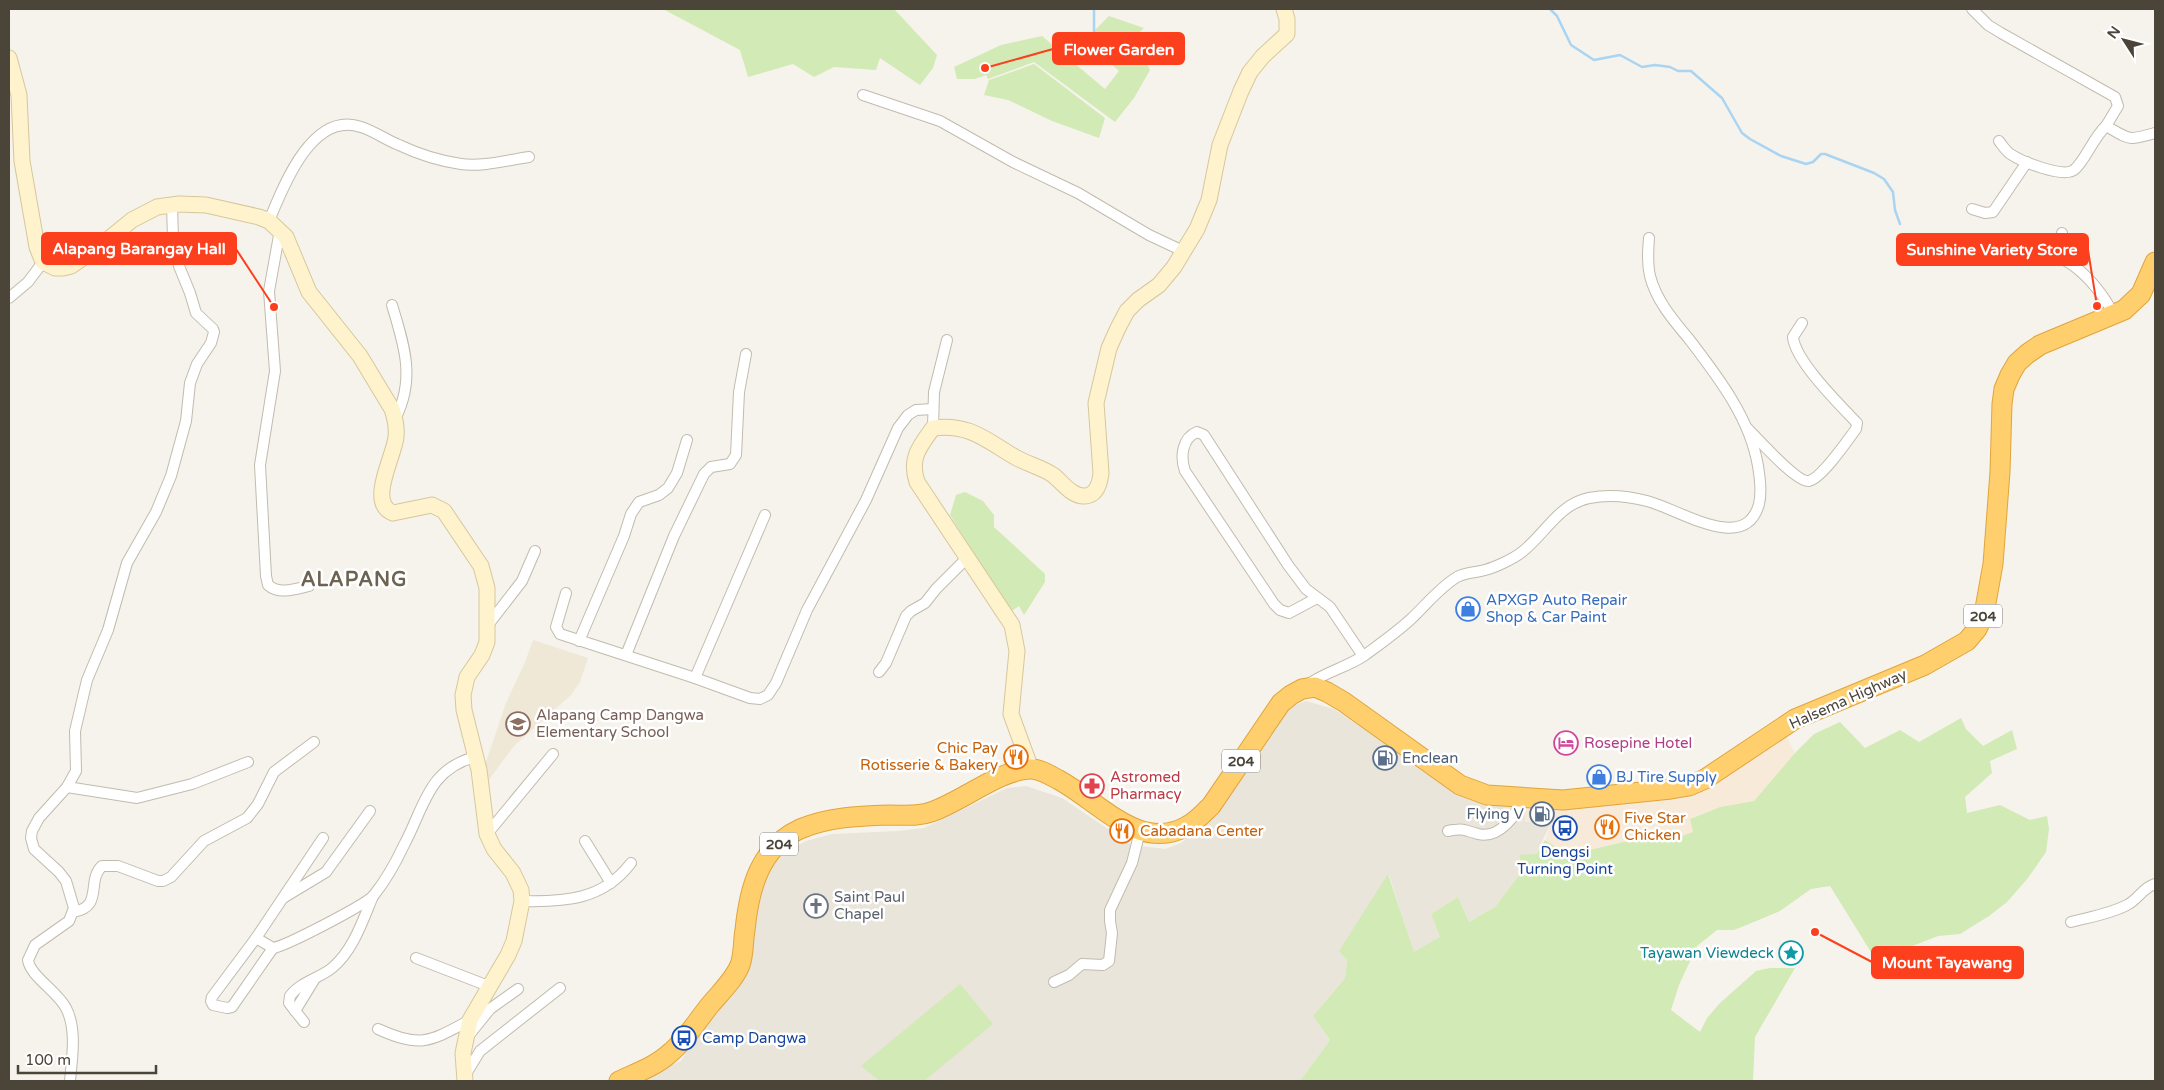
<svg xmlns="http://www.w3.org/2000/svg" width="2164" height="1090" font-family="'Varela Round',sans-serif">
	<style>
		.residential { fill: #eae5da }
		.commercial { fill: #f7ead8 }
		.education { fill: #efe8d6 }
		.green { fill: #d2eab5 }
		.lines { fill: none; stroke-linecap: round; stroke-linejoin: round }
		.stream { stroke: #a9d4f2; stroke-width: 2.5 }
		.street-casing { stroke: #c2bbae; stroke-width: 12 }
		.secondary-casing { stroke: #d6c79b; stroke-width: 17 }
		.highway-casing { stroke: #e0a43c; stroke-width: 21 }
		.street { stroke: #fff; stroke-width: 10 }
		.secondary { stroke: #fff3cd; stroke-width: 15 }
		.highway { stroke: #ffcf6e; stroke-width: 19 }
		.labels { text-anchor: middle; dominant-baseline: central; stroke-width: 5; stroke-linejoin: round; paint-order: stroke }
		.shield { fill: #fff; stroke: #817c74; stroke-width: 1 }
		.shield-label { font-size: 14px; font-weight: bold; fill: #4b4439 }
		.shop-label { font-size: 15px; fill: #366cbe; stroke: #fff; text-anchor: start }
		.street-label { font-size: 15px; fill: #4b4439; stroke: #fff }
		.education-label { font-size: 15px; fill: #785e54; stroke: #fff; text-anchor: start }
		.hotel-label { font-size: 15px; fill: #b23c85; stroke: #fff; text-anchor: start }
		.food-label { font-size: 15px; fill: #c56008; stroke: #fff; text-anchor: start }
		.service-label { font-size: 15px; fill: #4e5e75; stroke: #fff; text-anchor: start }
		.health-label { font-size: 15px; fill: #be3a42; stroke: #fff; text-anchor: start }
		.transit-label { font-size: 15px; fill: #164399; stroke: #fff }
		.worship-label { font-size: 15px; fill: #5b616d; stroke: #fff; text-anchor: start }
		.culture-label { font-size: 15px; fill: #0d838f; stroke: #fff; text-anchor: end }
		.district-label { font-size: 20px; font-weight: bold; letter-spacing: 1px; fill: #6e6250; stroke: #fff }
		.leader { fill: none; stroke: #fc3f1d; stroke-width: 2 }
		.callout-dot { fill: #fc3f1d; stroke: #fff; stroke-width: 2 }
		.callout { fill: #fc3f1d; stroke: #fc3f1d; stroke-width: 2 }
		.callout-label { font-size: 16px; text-anchor: middle; font-weight: bold; fill: #fff }
	</style>
	<rect width="100%" height="100%" fill="#f6f3ec"/>
	<!-- residential -->
	<polygon class="residential" points="1306,701 1334,709 1470,799 1491,804 1525,803 1552,821 1536,854 1495,907 1469,922 1458,897 1431,914 1440,937 1414,953 1389,875 1347,960 1345,978 1313,1016 1330,1040 1300,1081 635,1081 681,1061 699,1031 746,977 753,902 762,879 784,853 806,841 832,834 898,831 924,828 1007,788 1026,786 1062,798 1132,845 1165,849 1181,843 1210,819 1285,709"/>
	<!-- commercial -->
	<polygon class="commercial" points="1784,731 1795,753 1754,801 1720,807 1691,818 1693,832 1675,838 1662,836 1649,836 1568,855 1545,840 1552,821 1525,822 1525,803 1656,799"/>
	<!-- education -->
	<polygon class="education" points="533,640 588,658 580,682 571,695 514,746 485,785 481,777 506,703 525,662"/>
	<!-- green -->
	<g class="green">
		<polygon points="663,9 894,9 937,55 933,68 920,85 880,58 876,70 834,67 814,77 793,64 748,77 740,50"/>
		<polygon points="1109,16 1144,28 1137,35 1139,48 1150,70 1134,98 1115,122 1034,62 988,79 986,75 975,79 957,79 954,67 1001,45 1042,36 1105,89 1119,71 1094,48 1094,31"/>
		<polygon points="1034,64 1105,118 1099,138 1052,121 1008,100 984,95 989,80"/>
		<polygon points="965,492 983,501 994,515 994,527 1045,574 1045,582 1024,615 1019,606 1010,612 950,515 956,495"/>
		<polygon points="1961,718 1966,729 1983,746 2012,730 2017,749 1990,761 1992,773 1965,797 1967,813 2000,805 2030,820 2047,816 2049,829 2046,852 2028,878 2007,902 1989,916 1960,934 1938,936 1915,945 1894,959 1874,957 1830,886 1811,889 1780,911 1749,924 1734,930 1717,930 1697,946 1679,985 1671,1010 1700,1032 1707,1018 1720,1003 1756,971 1770,968 1795,968 1755,1037 1753,1081 1300,1081 1330,1040 1313,1016 1345,978 1347,960 1339,951 1388,874 1414,952 1440,937 1431,914 1458,897 1469,922 1495,907 1524,869 1519,855 1536,854 1545,840 1568,855 1649,836 1662,835 1675,838 1693,832 1690,819 1720,807 1754,801 1795,753 1814,734 1840,722 1865,748 1900,730 1919,742"/>
		<polygon points="960,984 993,1024 924,1081 880,1081 861,1066"/>
	</g>
	<g class="lines">
		<!-- stream -->
		<g class="stream">
			<polyline points="1094,9 1094,48 1104,63"/>
			<polyline points="1550,9 1557,16 1571,45 1594,60 1620,55 1642,67 1655,65 1670,67 1678,71 1691,71 1722,98 1742,133 1750,139 1781,156 1806,164 1813,162 1821,154 1825,154 1874,173 1884,179 1893,192 1895,210 1900,224"/>
		</g>
		<!-- street casing -->
		<g class="street-casing">
			<g id="street">
				<polyline points="1972,9 1988,25 2001,33 2115,97 2118,106 2106,126"/>
				<polyline points="863,95 940,121 1013,162 1078,193 1149,235 1183,251"/>
				<path d="M1999,141C2003,146 2006,152 2012,155C2023,162 2063,178 2074,170C2085,161 2093,138 2106,126C2131,140 2127,141 2155,133"/>
				<polyline points="1972,209 1985,213 1993,212 2027,162"/>
				<path d="M269,221C283,187 312,110 361,127C374,131 386,140 399,145C418,154 440,161 461,164C482,167 508,160 529,157"/>
				<path d="M280,230L269,291L275,371L260,465L266,576L268,585C279,595 296,589 309,586"/>
				<path d="M2062,233L2057,253L2058,256C2063,260 2069,262 2074,266C2091,279 2104,296 2114,315"/>
				<polyline points="9,298 28,282 43,262"/>
				<path d="M392,305C404,345 416,379 395,419"/>
				<polyline points="933,428 934,392 947,340"/>
				<path d="M1747,428C1757,438 1797,483 1809,481C1822,478 1847,441 1856,429L1857,423C1840,405 1795,361 1793,337L1802,323"/>
				<polyline points="566,593 556,627 560,634 695,678 750,698 760,699 768,695 776,683 807,610 866,500 898,428 908,415 916,410 933,409"/>
				<path d="M1317,598L1289,613L1280,610L1274,604L1185,471C1180,457 1182,438 1197,432L1204,435L1288,565L1306,589L1330,607L1363,656"/>
				<polyline points="488,625 522,581 535,551"/>
				<polyline points="579,641 624,536 631,514 639,502 659,495 668,488 677,473 687,440"/>
				<polyline points="626,655 674,536 704,474 711,467 730,464 736,455 739,392 746,354"/>
				<polyline points="879,672 886,663 906,616 911,611 925,603 936,589 967,558"/>
				<polyline points="695,678 765,515"/>
				<path d="M1306,686C1324,672 1346,668 1365,655C1380,644 1397,632 1411,619C1426,605 1439,588 1457,577C1467,572 1475,573 1485,570C1496,567 1513,559 1522,552C1545,534 1559,504 1589,498C1609,494 1628,496 1647,501C1679,509 1745,555 1759,504C1762,492 1760,478 1758,466C1750,418 1718,377 1689,339C1673,320 1656,300 1650,276C1647,263 1648,251 1649,238"/>
				<polyline points="67,787 137,798 192,784 248,762"/>
				<path d="M1448,831C1464,828 1463,830 1478,834C1498,839 1519,816 1520,797"/>
				<polyline points="487,834 553,754"/>
				<path d="M323,838L256,938L273,948C286,946 367,904 374,895C386,880 396,862 404,845C424,808 428,769 475,757"/>
				<polyline points="585,841 611,883"/>
				<polyline points="283,898 326,872 370,811"/>
				<path d="M522,901C565,902 603,900 631,863"/>
				<path d="M73,912C104,907 86,881 102,866H118L158,881H163L171,877L204,841L247,818L258,804L274,772L314,742"/>
				<path d="M2071,922C2090,917 2110,914 2127,905C2139,899 2142,888 2155,884"/>
				<polyline points="256,938 212,997 211,1001 213,1005 227,1008 232,1007 273,948"/>
				<polyline points="416,958 491,987"/>
				<polyline points="1054,982 1069,975 1082,964 1103,965 1109,961 1112,933 1110,921 1110,910 1132,863 1140,831"/>
				<polyline points="295,1011 314,980"/>
				<path d="M304,1022L289,1003L290,996C300,982 320,978 332,968C353,951 363,920 373,896"/>
				<path d="M378,1029C421,1049 431,1041 470,1020"/>
				<polyline points="469,1035 490,1009 518,989"/>
				<polyline points="466,1074 480,1051 560,988"/>
				<path d="M70,1081C72,1058 77,1029 66,1008C57,991 30,976 28,960L35,945L69,921L74,908L66,881L59,872L34,849L31,838L32,831L39,818L67,787L76,771L75,731L87,680L108,630L127,563L156,512L171,476L186,421L190,383L197,364L211,343L214,332L213,329L196,313L190,293L179,266L173,240L172,204"/>
			</g>
		</g>
		<!-- secondary casing -->
		<g class="secondary-casing">
			<g id="secondary">
				<path d="M9,58L19,95L22,161L37,247L43,262L55,268H63L71,266L100,246L132,220L157,207L179,204L206,205L259,217L269,221L286,237L309,292L360,356L392,409C395,418 397,428 396,437C394,457 367,503 393,513L432,505L444,511L481,566L487,588V642L482,655L467,677L463,695L464,710L479,770L487,834L494,849L513,873L521,890L522,901L514,941L508,955L470,1020L463,1053L465,1081"/>
				<path d="M1031,769L1011,714L1017,651L1012,625L917,482C909,458 920,446 933,428C969,423 986,440 1015,457C1027,464 1041,467 1053,475C1062,482 1072,497 1085,496C1097,495 1100,483 1101,473L1096,403L1109,348L1118,328L1127,311L1138,300L1159,285L1174,267L1197,229L1209,200L1220,145L1241,91L1250,72L1263,56L1287,34V19L1284,9"/>
			</g>
		</g>
		<!-- highway casing -->
		<g class="highway-casing">
			<path id="highway" d="M619,1081C636,1073 656,1066 670,1053C686,1040 697,1021 710,1005C720,993 734,980 740,965C744,954 743,941 745,930C749,890 759,848 800,829C828,817 859,816 889,815C903,815 917,817 931,812C961,802 1001,769 1031,769C1041,769 1051,776 1059,780C1098,801 1140,853 1187,826C1197,821 1203,813 1211,806L1281,703L1291,695L1302,689L1315,687L1327,692L1344,702L1460,785L1487,795L1563,800L1671,789L1689,786L1705,779L1795,719L1925,665L1967,641L1977,629L1984,614L1993,564L2000,472L2002,404L2004,389L2010,375L2017,363L2027,354L2040,345L2124,310L2141,294L2155,262"/>
		</g>
		<!-- street -->
		<use href="#street" class="street"/>
		<!-- secondary -->
		<use href="#secondary" class="secondary"/>
		<!-- highway -->
		<use href="#highway" class="highway"/>
	</g>
	<!-- icons -->
	<defs>
		<g id="shop-ring" transform="scale(1.25)"><circle r="9.5" fill="#fff" stroke="#3f7fe0" stroke-width="1.5"/><path d="M-5-2.5h2.3a2.7 3.5 0 0 1 5.4 0H5L5.5 6h-11ZM-1.5-2.5h3a1.5 2.3 0 0 0-3 0Z" fill="#3f7fe0"/></g>
		<g id="school-ring" transform="scale(1.25)"><circle r="9.5" fill="#fff" stroke="#8d6e63" stroke-width="1.5"/><path d="M0-5L7-2L0 1L-7-2ZM-4 1L0 2.5L4 1V4Q0 6-4 4Z" fill="#8d6e63"/></g>
		<g id="hotel-ring" transform="scale(1.25)"><circle r="9.5" fill="#fff" stroke="#d1479c" stroke-width="1.5"/><path d="M-6-4.5h1.5V1H6V5H4.5V3h-9V5H-6ZM-4 0a1.8 1.8 0 1 1 3.6 0ZM.5 0V-2.5h3Q6-2.5 6 0Z" fill="#d1479c"/></g>
		<g id="restaurant-ring" transform="scale(1.25)"><circle r="9.5" fill="#fff" stroke="#e8710a" stroke-width="1.5"/><path d="M-5-6h1v4h1v-4h1v4h1v-4h1v5L-1.5 .5V6h-2V.5L-5-1ZM5-6V6H3V1.5H1.5Q1.5-4 5-6Z" fill="#e8710a"/></g>
		<g id="fuel-ring" transform="scale(1.25)"><circle r="9.5" fill="#fff" stroke="#5c6f8a" stroke-width="1.5"/><path d="M-5.5-6h7V0h2V4h1.3V-2.5L3-4.5l.8-.8L6-3V5H2.5V1h-1V6h-7ZM-4.2-4.7v3.2H.2V-4.7Z" fill="#5c6f8a"/></g>
		<g id="pharmacy-ring" transform="scale(1.25)"><circle r="9.5" fill="#fff" stroke="#e0444e" stroke-width="1.5"/><path d="M-2-6h4v4h4v4h-4v4h-4v-4h-4v-4h4Z" fill="#e0444e"/></g>
		<g id="bus-ring" transform="scale(1.25)"><circle r="9.5" fill="#fff" stroke="#1a4fb4" stroke-width="1.5"/><path d="M-5-6H5V4H4V6H2V4H-2V6H-4V4H-5ZM-3.5-4V0h7V-4ZM-3.5 1.2v1.5H-2V1.2ZM2 1.2v1.5H3.5V1.2Z" fill="#1a4fb4"/></g>
		<g id="church-ring" transform="scale(1.25)"><circle r="9.5" fill="#fff" stroke="#6b7280" stroke-width="1.5"/><path d="M-1.2-6h2.4v3.5h3.3v2.4h-3.3V6h-2.4V-.1h-3.3v-2.4h3.3Z" fill="#6b7280"/></g>
		<g id="sight-ring" transform="scale(1.25)"><circle r="9.5" fill="#fff" stroke="#0f9aa8" stroke-width="1.5"/><path d="M0-6L1.8-2.2L6-1.7L2.9 1.2L3.7 5.4L0 3.3L-3.7 5.4L-2.9 1.2L-6-1.7L-1.8-2.2Z" fill="#0f9aa8"/></g>
	</defs>
	<g fill-rule="evenodd">
		<use href="#shop-ring" x="1468" y="609"/>
		<use href="#school-ring" x="518" y="724"/>
		<use href="#hotel-ring" x="1566" y="743"/>
		<use href="#restaurant-ring" x="1016" y="757"/>
		<use href="#fuel-ring" x="1385" y="758"/>
		<use href="#shop-ring" x="1599" y="777"/>
		<use href="#pharmacy-ring" x="1092" y="786"/>
		<use href="#fuel-ring" x="1542" y="814"/>
		<use href="#restaurant-ring" x="1607" y="827"/>
		<use href="#bus-ring" x="1565" y="828"/>
		<use href="#restaurant-ring" x="1122" y="831"/>
		<use href="#church-ring" x="816" y="906"/>
		<use href="#sight-ring" x="1791" y="953"/>
		<use href="#bus-ring" x="684" y="1038"/>
	</g>
	<g class="labels">
		<!-- shield labels -->
		<g class="shield">
			<rect x="1964" y="604.5" width="38" height="23" rx="4"/>
			<rect x="1222" y="749.5" width="38" height="23" rx="4"/>
			<rect x="760" y="832.5" width="38" height="23" rx="4"/>
		</g>
		<g class="shield-label">
			<text x="1983" y="616">204</text>
			<text x="1241" y="761">204</text>
			<text x="779" y="844">204</text>
		</g>
		<!-- shop labels -->
		<g class="shop-label">
			<text x="1486" y="600">APXGP Auto Repair<tspan x="1486" dy="17">Shop &amp; Car Paint</tspan></text>
			<text x="1616" y="777">BJ Tire Supply</text>
		</g>
		<!-- street labels -->
		<g class="street-label">
			<text transform="translate(1848 699) rotate(-24)">Halsema Highway</text>
		</g>
		<!-- education labels -->
		<g class="education-label">
			<text x="536" y="715">Alapang Camp Dangwa<tspan x="536" dy="17">Elementary School</tspan></text>
		</g>
		<!-- hotel labels -->
		<g class="hotel-label">
			<text x="1584" y="743">Rosepine Hotel</text>
		</g>
		<!-- food labels -->
		<g class="food-label">
			<text x="998" y="748" text-anchor="end">Chic Pay<tspan x="998" dy="17">Rotisserie &amp; Bakery</tspan></text>
			<text x="1624" y="818">Five Star<tspan x="1624" dy="17">Chicken</tspan></text>
			<text x="1140" y="831">Cabadana Center</text>
		</g>
		<!-- service labels -->
		<g class="service-label">
			<text x="1402" y="758">Enclean</text>
			<text x="1524" y="814" text-anchor="end">Flying V</text>
		</g>
		<!-- health labels -->
		<g class="health-label">
			<text x="1110" y="777">Astromed<tspan x="1110" dy="17">Pharmacy</tspan></text>
		</g>
		<!-- transit labels -->
		<g class="transit-label">
			<text x="1565" y="852">Dengsi<tspan x="1565" dy="17">Turning Point</tspan></text>
			<text x="702" y="1038" text-anchor="start">Camp Dangwa</text>
		</g>
		<!-- worship labels -->
		<g class="worship-label">
			<text x="834" y="897">Saint Paul<tspan x="834" dy="17">Chapel</tspan></text>
		</g>
		<!-- culture labels -->
		<g class="culture-label">
			<text x="1774" y="953">Tayawan Viewdeck</text>
		</g>
		<!-- district labels -->
		<g class="district-label">
			<text x="354" y="580">ALAPANG</text>
		</g>
	</g>
	<!-- callouts -->
	<path class="leader" d="M985 68L1053 49M274 307L236 249M2097 306L2088 250M1815 932L1872 962"/>
	<g class="callout-dot">
		<circle cx="985" cy="68" r="5"/>
		<circle cx="274" cy="307" r="5"/>
		<circle cx="2097" cy="306" r="5"/>
		<circle cx="1815" cy="932" r="5"/>
	</g>
	<g class="callout">
		<rect x="1053" y="33" width="131" height="31" rx="5"/>
		<rect x="42" y="233" width="194" height="31" rx="5"/>
		<rect x="1897" y="234" width="191" height="31" rx="5"/>
		<rect x="1872" y="947" width="151" height="31" rx="5"/>
	</g>
	<g class="callout-label">
		<text x="1119" y="55">Flower Garden</text>
		<text x="139" y="254">Alapang Barangay Hall</text>
		<text x="1992" y="255">Sunshine Variety Store</text>
		<text x="1947" y="968">Mount Tayawang</text>
	</g>
	<!-- border -->
	<rect width="2164" height="1090" fill="none" stroke="#4b4439" stroke-width="20"/>
	<!-- north arrow -->
	<g transform="translate(2124 40) rotate(306)" stroke="#ffffff" stroke-width="4" paint-order="stroke">
	<path d="M0-4L9 19L0 12L-9 19Z" fill="#4b4439"/>
	<text y="-8" font-size="14" font-weight="bold" text-anchor="middle" fill="#4b4439">N</text>
	</g>
	<!-- scale -->
	<path d="M18 1065v8h138v-8" fill="none" stroke="#4b4439" stroke-width="2.5"/>
	<text x="25" y="1065" font-size="15" fill="#4b4439" stroke="#ffffff" stroke-width="4" paint-order="stroke">100 m</text>
</svg>
